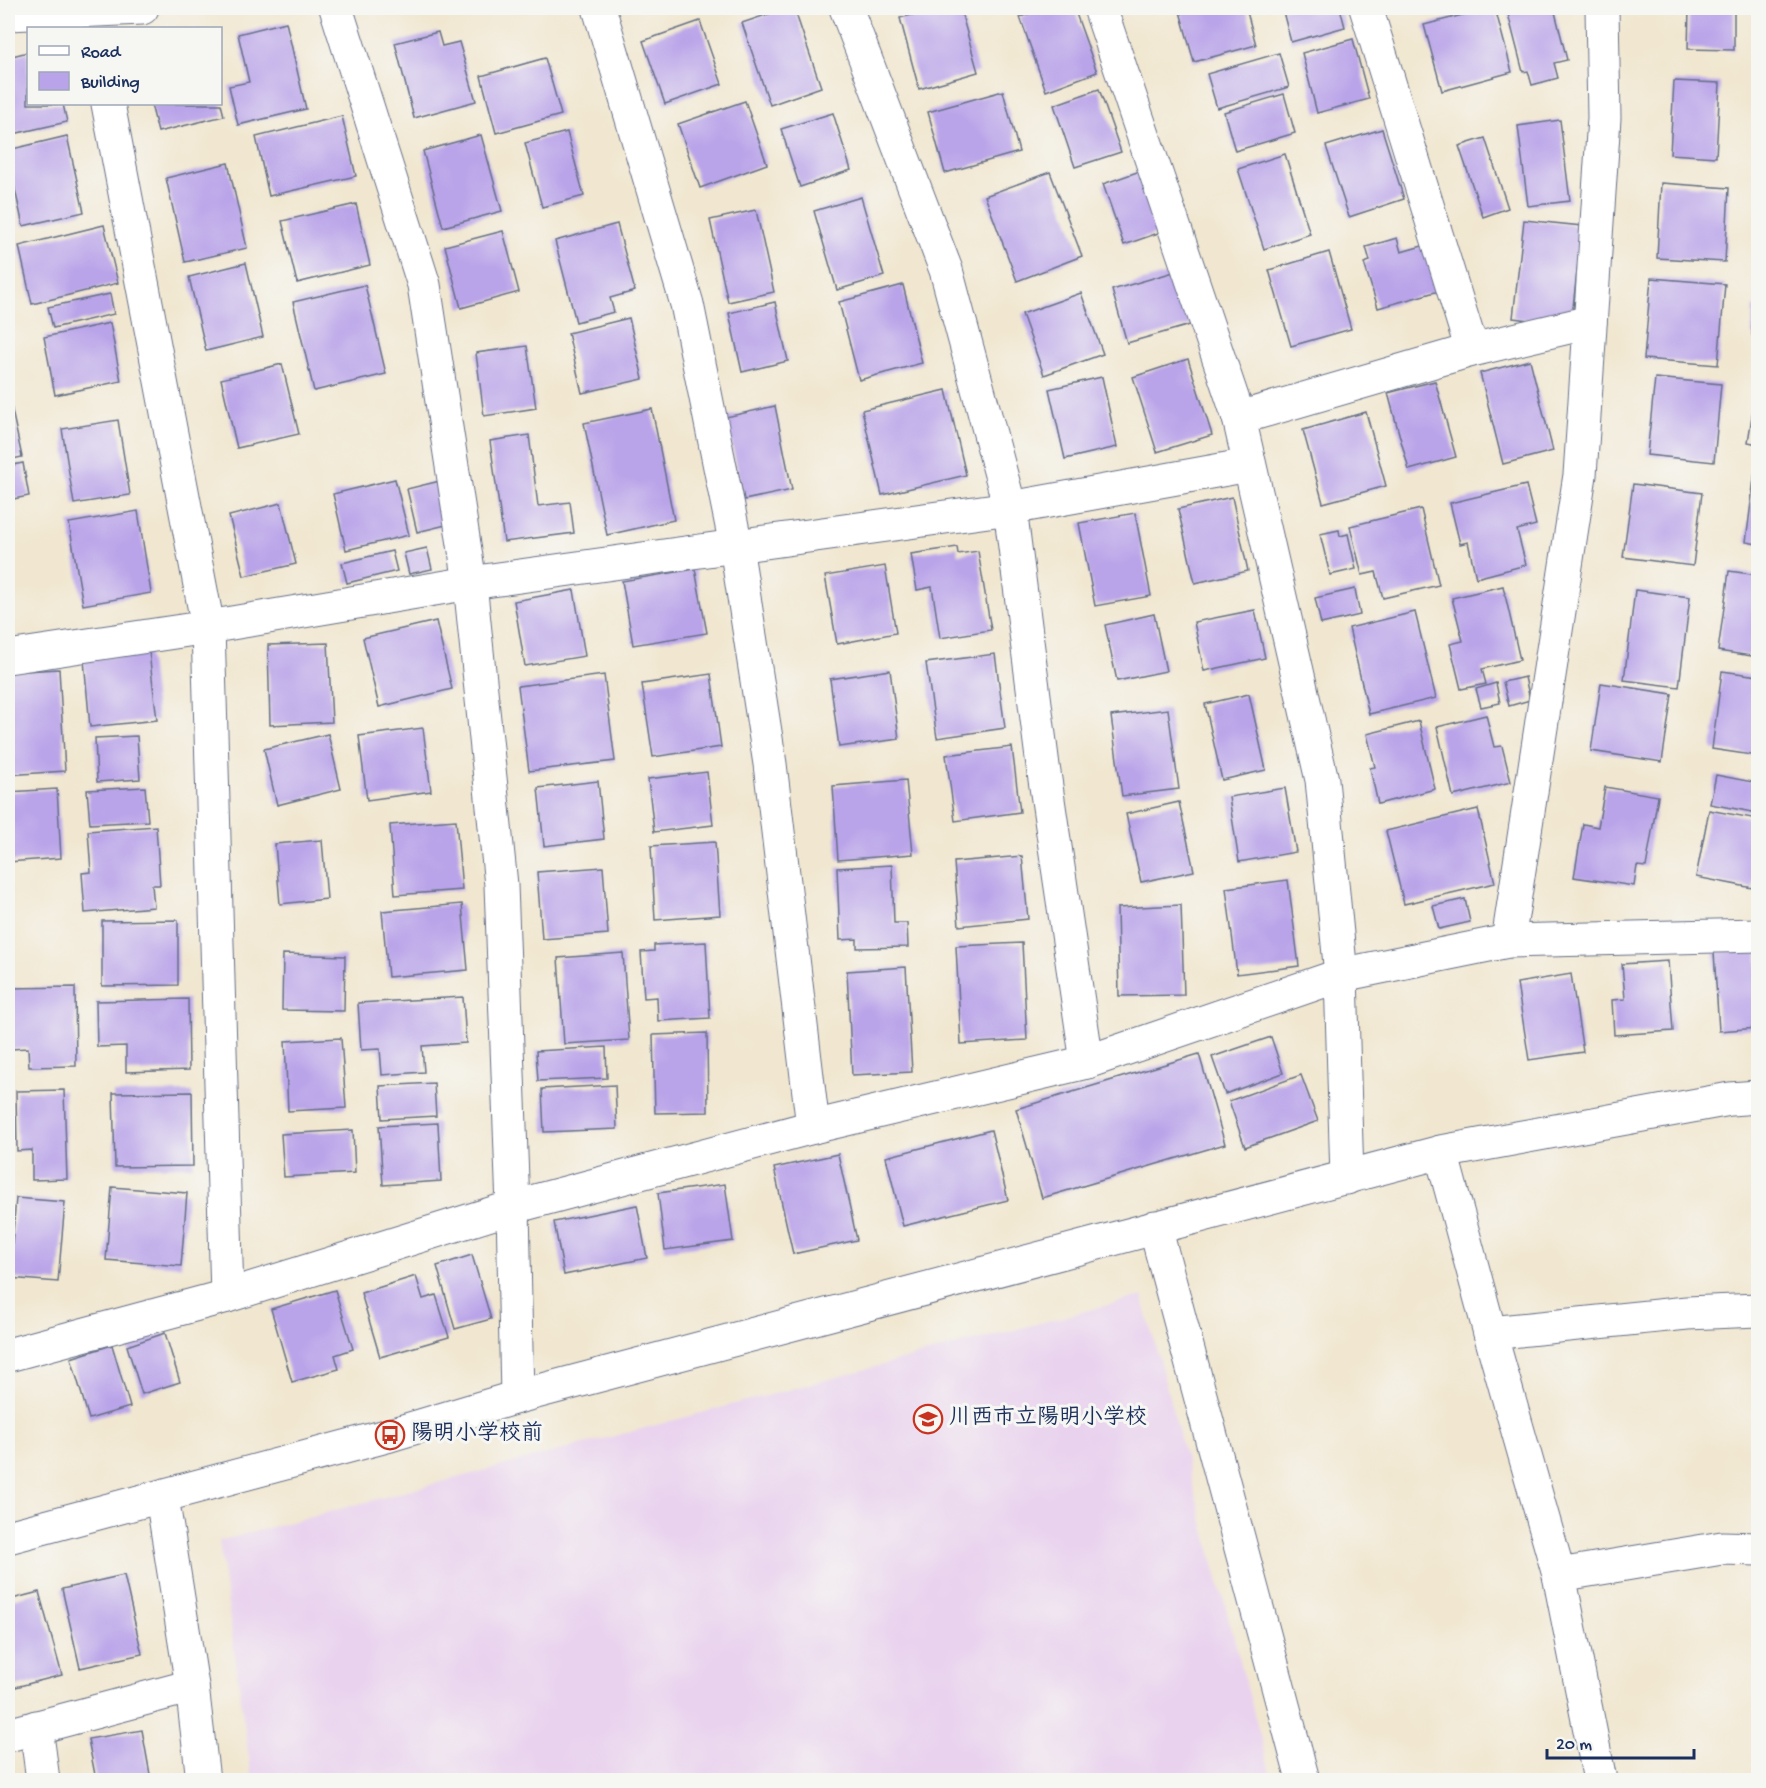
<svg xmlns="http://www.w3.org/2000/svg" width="1766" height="1788" font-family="'Gochi Hand','Klee One',sans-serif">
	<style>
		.built { fill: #e9d2ee }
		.building { fill: #baa4e9 }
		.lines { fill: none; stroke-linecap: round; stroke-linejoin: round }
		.minor-casing { stroke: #666f86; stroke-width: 35 }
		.minor { stroke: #fff; stroke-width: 33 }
		.labels { text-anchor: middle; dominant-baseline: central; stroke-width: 6; stroke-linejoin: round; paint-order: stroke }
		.poi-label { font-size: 22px; font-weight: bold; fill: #1b2f5e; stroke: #f6f6f2; text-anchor: start }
	</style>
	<rect width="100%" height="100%" fill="#f6f6f2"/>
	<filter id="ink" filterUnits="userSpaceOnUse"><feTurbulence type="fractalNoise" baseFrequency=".0167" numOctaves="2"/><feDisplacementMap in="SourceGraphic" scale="12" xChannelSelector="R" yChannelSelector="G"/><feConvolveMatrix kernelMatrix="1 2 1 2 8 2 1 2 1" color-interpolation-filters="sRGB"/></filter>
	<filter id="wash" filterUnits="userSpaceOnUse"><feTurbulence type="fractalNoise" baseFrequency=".008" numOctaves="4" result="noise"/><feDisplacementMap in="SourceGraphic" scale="24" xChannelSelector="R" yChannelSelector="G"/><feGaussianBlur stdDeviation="1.35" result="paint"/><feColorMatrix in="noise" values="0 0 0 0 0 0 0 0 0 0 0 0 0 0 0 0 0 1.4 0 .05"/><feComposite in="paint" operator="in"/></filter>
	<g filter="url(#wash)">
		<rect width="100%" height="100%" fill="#f1e7d0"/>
		<!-- built -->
		<polygon class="built" points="1142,1296 1272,1780 252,1780 219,1541"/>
		<g id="blocks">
			<!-- building -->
			<g class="building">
				<polygon points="787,8 794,8 821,87 770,105 742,23"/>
				<polygon points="938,8 960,8 978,72 919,89 900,18"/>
				<polygon points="1045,8 1074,8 1097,72 1046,91 1020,17"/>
				<polygon points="1179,8 1246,8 1256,45 1194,62"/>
				<polygon points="1282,8 1340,8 1345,27 1291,42"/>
				<polygon points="1489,8 1495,8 1512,72 1442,91 1424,25"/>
				<polygon points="1514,8 1554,8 1567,60 1554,63 1558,78 1532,85 1528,71 1523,72 1507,10"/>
				<polygon points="1689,8 1734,8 1734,50 1688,49"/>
				<polygon points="700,21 722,84 665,104 643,41"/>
				<polygon points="286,22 306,109 238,125 229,86 249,82 238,34"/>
				<polygon points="438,32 442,46 459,42 476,101 414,118 395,43"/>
				<polygon points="1353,39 1369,99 1317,113 1302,53"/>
				<polygon points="28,52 28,104 63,104 67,122 13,134 8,110 8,57"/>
				<polygon points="1279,53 1289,87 1217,108 1207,74"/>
				<polygon points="545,58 561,115 496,133 481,76"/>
				<polygon points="1674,81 1720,83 1716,157 1670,154"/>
				<polygon points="1099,89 1121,152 1075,167 1054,105"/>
				<polygon points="1003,91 1019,152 945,173 928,112"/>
				<polygon points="1284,94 1295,133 1235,151 1224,112"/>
				<polygon points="745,101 767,164 700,188 678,124"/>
				<polygon points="151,104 221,104 224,116 158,132"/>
				<polygon points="833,113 851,170 800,187 781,129"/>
				<polygon points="342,116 356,176 269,196 256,137"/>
				<polygon points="1560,120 1570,201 1528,206 1518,126"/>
				<polygon points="1382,129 1404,199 1349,217 1326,146"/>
				<polygon points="567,132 584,196 542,207 525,143"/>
				<polygon points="481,135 502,211 443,227 423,151"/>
				<polygon points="67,136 84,212 23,226 8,157 8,150"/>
				<polygon points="1485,138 1508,208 1483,217 1459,146"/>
				<polygon points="1285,154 1310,234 1264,249 1238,169"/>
				<polygon points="228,163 247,248 185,262 166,178"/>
				<polygon points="1140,171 1161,232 1124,245 1103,184"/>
				<polygon points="1050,172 1082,256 1017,281 985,196"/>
				<polygon points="1661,183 1729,188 1725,262 1657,258"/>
				<polygon points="8,197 15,226 8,228"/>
				<polygon points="861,197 884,276 837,290 814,211"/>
				<polygon points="356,204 370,265 297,283 282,221"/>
				<polygon points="756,210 774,292 728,302 710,220"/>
				<polygon points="1524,220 1582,226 1571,325 1513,318"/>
				<polygon points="617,224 635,291 610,298 614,312 576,322 555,241"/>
				<polygon points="104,225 118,283 32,304 19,246"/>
				<polygon points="503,231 519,292 461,308 445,246"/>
				<polygon points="1397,238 1401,252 1426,245 1439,291 1378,308 1364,263 1370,261 1366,247"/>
				<polygon points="1329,252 1351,329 1291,346 1269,270"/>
				<polygon points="246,263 263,337 206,351 189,277"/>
				<polygon points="1174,272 1190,325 1127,343 1112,290"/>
				<polygon points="1651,278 1725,284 1718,365 1644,359"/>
				<polygon points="365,285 386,374 314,391 293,302"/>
				<polygon points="903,285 922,363 859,380 839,302"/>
				<polygon points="1081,293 1103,354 1044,375 1022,314"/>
				<polygon points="110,294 114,314 53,328 48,307"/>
				<polygon points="775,302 788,361 742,372 729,313"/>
				<polygon points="1753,307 1758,308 1758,335 1752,335"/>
				<polygon points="629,318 643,379 582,393 568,333"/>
				<polygon points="110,323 121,381 55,395 44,337"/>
				<polygon points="527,346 536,408 484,416 476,353"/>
				<polygon points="1188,359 1212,435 1157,452 1133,377"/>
				<polygon points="1530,360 1553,451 1503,464 1480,373"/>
				<polygon points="282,364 299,434 237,448 221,379"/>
				<polygon points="1102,377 1117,447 1065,459 1049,389"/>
				<polygon points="1655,378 1721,384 1714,462 1647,455"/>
				<polygon points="1435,381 1456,457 1409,470 1388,393"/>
				<polygon points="1757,384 1758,384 1758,444 1748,442"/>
				<polygon points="946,390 966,475 882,495 862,410"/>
				<polygon points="8,401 10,401 22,457 8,460"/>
				<polygon points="775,406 792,490 744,500 726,417"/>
				<polygon points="652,409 674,520 607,535 584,423"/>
				<polygon points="1366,412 1386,486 1323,503 1303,430"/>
				<polygon points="118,420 130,495 74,504 62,429"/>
				<polygon points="529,435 538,506 570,502 574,533 504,542 490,441"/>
				<polygon points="23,463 29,496 8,500 8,466"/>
				<polygon points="1755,471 1758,472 1758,544 1746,542"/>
				<polygon points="395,479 409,535 346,550 333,494"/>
				<polygon points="440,481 450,524 417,532 407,489"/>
				<polygon points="1633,484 1702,493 1693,566 1623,557"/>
				<polygon points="1526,485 1536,525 1517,530 1526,565 1476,578 1468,542 1460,544 1450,503"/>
				<polygon points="1232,497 1248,571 1195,583 1178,509"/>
				<polygon points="281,503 296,564 244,576 229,516"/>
				<polygon points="1421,509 1439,585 1383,598 1376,572 1362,575 1350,526"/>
				<polygon points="138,511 151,593 83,605 69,523"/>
				<polygon points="1135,513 1151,596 1095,606 1079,523"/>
				<polygon points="1339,530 1340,536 1348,534 1356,569 1330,575 1320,534"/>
				<polygon points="957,547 958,554 978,551 991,630 940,638 932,587 917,590 911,554"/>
				<polygon points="427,548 432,569 409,574 404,553"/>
				<polygon points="392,551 397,571 347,583 342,563"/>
				<polygon points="885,566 896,633 837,644 825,576"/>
				<polygon points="695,569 707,633 633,645 622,581"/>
				<polygon points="1729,571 1758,575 1758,657 1718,651"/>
				<polygon points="1503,586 1520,660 1482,669 1486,684 1461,689 1450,644 1463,641 1452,598"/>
				<polygon points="1355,589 1360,615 1321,624 1315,598"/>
				<polygon points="574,590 585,656 525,666 514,601"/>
				<polygon points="1635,590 1690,597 1679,687 1624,680"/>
				<polygon points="1255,610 1265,658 1204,671 1194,622"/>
				<polygon points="1415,612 1436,698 1369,714 1349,628"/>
				<polygon points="1154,614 1166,671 1117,681 1105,625"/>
				<polygon points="436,621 452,689 379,707 363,638"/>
				<polygon points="328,643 332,722 270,725 268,645"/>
				<polygon points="149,652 157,720 90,727 84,660"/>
				<polygon points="995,654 1005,728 937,738 926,663"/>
				<polygon points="59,669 65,771 8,775 8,672"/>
				<polygon points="890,670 899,739 839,747 830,679"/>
				<polygon points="1722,671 1758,676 1758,756 1712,749"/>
				<polygon points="711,674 721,747 653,757 642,684"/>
				<polygon points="604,675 615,761 529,771 518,686"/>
				<polygon points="1525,677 1530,700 1509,706 1503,682"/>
				<polygon points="1496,683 1500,703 1481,707 1476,689"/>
				<polygon points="1601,683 1672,694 1662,762 1591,751"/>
				<polygon points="1249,694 1266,770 1222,780 1205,704"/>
				<polygon points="1168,709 1179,789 1122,796 1111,716"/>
				<polygon points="1486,715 1494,747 1502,746 1511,782 1453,796 1437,727"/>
				<polygon points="1419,721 1435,789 1378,804 1370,768 1375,767 1367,734"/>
				<polygon points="423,728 431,791 367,800 359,736"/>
				<polygon points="328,734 341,789 277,805 264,749"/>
				<polygon points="137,736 140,779 97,782 95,738"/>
				<polygon points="1012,747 1020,812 955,821 946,755"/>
				<polygon points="707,772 713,825 654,832 648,779"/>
				<polygon points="1716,775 1758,783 1758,813 1710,804"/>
				<polygon points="906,780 913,854 838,860 833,786"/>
				<polygon points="598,781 604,839 544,846 538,788"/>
				<polygon points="145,787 148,821 90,824 87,790"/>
				<polygon points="1605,787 1658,796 1646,867 1637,866 1634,886 1574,877 1583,824 1598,827"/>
				<polygon points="1285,788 1296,852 1239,862 1229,797"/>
				<polygon points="57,789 61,858 8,862 8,792"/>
				<polygon points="1179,802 1194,871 1141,882 1126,814"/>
				<polygon points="1478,809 1495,883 1404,904 1386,831"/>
				<polygon points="1709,810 1758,819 1758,858 1753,888 1696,877"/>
				<polygon points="456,820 462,890 395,895 390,825"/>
				<polygon points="156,826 160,885 152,885 154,907 85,913 82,873 91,872 88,831"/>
				<polygon points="322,840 327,899 280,904 275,844"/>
				<polygon points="715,842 720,915 655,920 651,846"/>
				<polygon points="1022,856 1028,919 959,926 954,862"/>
				<polygon points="892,865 894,923 907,923 908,947 857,948 857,939 840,940 837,868"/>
				<polygon points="603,867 608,934 542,939 537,872"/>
				<polygon points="1288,880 1299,966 1237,974 1226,888"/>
				<polygon points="1465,899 1470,922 1439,929 1433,906"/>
				<polygon points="462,904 468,970 388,977 382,911"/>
				<polygon points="1181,905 1184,995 1119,996 1117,908"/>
				<polygon points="178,920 178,985 102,986 102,921"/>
				<polygon points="706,942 710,1018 658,1021 657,997 644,998 641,952 654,951 654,945"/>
				<polygon points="1022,943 1027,1040 961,1044 956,946"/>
				<polygon points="1758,949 1758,1028 1719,1031 1714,952"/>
				<polygon points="623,953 629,1040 564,1044 558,958"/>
				<polygon points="283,954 345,956 344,1011 282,1010"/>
				<polygon points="1668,961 1673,1031 1614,1035 1612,1000 1625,999 1622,964"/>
				<polygon points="906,967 912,1072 852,1075 847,971"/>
				<polygon points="1571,974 1583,1052 1529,1060 1517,983"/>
				<polygon points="75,987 76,1066 29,1067 28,1048 11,1049 9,988"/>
				<polygon points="463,997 466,1043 422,1046 424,1072 382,1075 380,1049 361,1050 358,1003"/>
				<polygon points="188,999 189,1070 126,1072 126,1046 97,1047 96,1001"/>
				<polygon points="707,1033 708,1112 655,1113 653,1035"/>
				<polygon points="1271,1037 1283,1073 1225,1094 1212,1057"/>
				<polygon points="341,1038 346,1108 288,1111 285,1041"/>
				<polygon points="606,1047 607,1078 538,1081 536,1051"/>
				<polygon points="1199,1054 1225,1144 1042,1198 1016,1109"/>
				<polygon points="1301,1075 1318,1121 1245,1147 1229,1101"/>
				<polygon points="434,1083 436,1116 382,1119 380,1086"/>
				<polygon points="615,1085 617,1129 544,1132 542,1089"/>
				<polygon points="64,1090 67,1179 32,1180 32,1150 17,1151 16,1091"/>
				<polygon points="192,1092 193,1166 115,1167 113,1093"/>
				<polygon points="438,1123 441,1181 383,1185 379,1126"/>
				<polygon points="353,1130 355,1173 284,1177 281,1134"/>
				<polygon points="991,1130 1008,1200 903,1226 886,1157"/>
				<polygon points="838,1154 857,1240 793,1254 774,1168"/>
				<polygon points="725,1184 733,1241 665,1250 658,1193"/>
				<polygon points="112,1187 187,1193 181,1266 106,1260"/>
				<polygon points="16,1198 65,1202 58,1282 9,1278"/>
				<polygon points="637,1205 647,1258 564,1275 554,1222"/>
				<polygon points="472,1255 491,1319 455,1329 437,1266"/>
				<polygon points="416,1276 423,1299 436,1295 449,1337 380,1357 361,1293"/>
				<polygon points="335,1290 353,1349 335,1355 339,1369 292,1382 271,1309"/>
				<polygon points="165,1333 180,1382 142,1394 127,1346"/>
				<polygon points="112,1345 130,1407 89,1419 71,1358"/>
				<polygon points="124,1575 142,1654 80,1668 62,1589"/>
				<polygon points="39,1592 62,1675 8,1689 8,1600"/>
				<polygon points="142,1730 151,1780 96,1780 88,1739"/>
			</g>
		</g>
	</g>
	<g filter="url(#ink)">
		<use href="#blocks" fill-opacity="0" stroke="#666f86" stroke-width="1.5"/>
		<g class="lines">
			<!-- minor casing -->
			<g class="minor-casing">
				<g id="minor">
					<polyline points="336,8 424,285 470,583 501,885 513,1207 517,1397"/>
					<polyline points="599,8 687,304 736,546 770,764 813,1127"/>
					<polyline points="846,8 946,270 1010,508 1043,766 1087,1062"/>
					<polyline points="1100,8 1239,418 1322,780 1341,975 1347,1178"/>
					<polyline points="1366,8 1472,350"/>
					<polyline points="8,14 142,8"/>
					<polyline points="108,104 208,627 227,1296"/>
					<polyline points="1239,418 1472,350 1590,322"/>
					<polyline points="8,657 208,627 470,583 1010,508 1249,465"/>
					<polyline points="1508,941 1580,475 1604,118 1602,8"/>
					<polyline points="1441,1152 1490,1333 1559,1575 1600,1780"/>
					<polyline points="1155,1227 1303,1780"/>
					<polyline points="1490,1333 1687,1313 1758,1310"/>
					<polyline points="8,1355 227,1296 513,1207 813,1127 1087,1062 1341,975 1508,941 1758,935"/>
					<polyline points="162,1497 192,1686 203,1780"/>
					<polyline points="8,1537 390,1435 517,1397 1441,1152 1730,1099 1758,1097"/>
					<polyline points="1559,1575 1722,1548 1758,1549"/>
					<polyline points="36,1727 43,1780"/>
					<polyline points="8,1735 192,1686"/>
				</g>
			</g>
			<!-- minor -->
			<use href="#minor" class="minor"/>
		</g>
	</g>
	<!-- icons -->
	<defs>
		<g id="school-ring" transform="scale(1.5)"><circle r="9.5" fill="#f6f6f2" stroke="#c8321e" stroke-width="1.5"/><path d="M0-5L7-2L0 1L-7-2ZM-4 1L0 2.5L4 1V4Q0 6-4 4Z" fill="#c8321e"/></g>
		<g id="bus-ring" transform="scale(1.5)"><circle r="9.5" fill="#f6f6f2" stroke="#c8321e" stroke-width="1.5"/><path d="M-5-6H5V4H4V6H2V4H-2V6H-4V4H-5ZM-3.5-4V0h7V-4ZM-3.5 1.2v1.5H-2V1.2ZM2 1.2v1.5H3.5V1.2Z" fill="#c8321e"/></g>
	</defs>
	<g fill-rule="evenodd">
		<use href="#school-ring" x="928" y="1419"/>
		<use href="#bus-ring" x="390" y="1435"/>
	</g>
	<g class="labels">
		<!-- poi labels -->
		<g class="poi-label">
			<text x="949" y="1419">川西市立陽明小学校</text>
			<text x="411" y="1435">陽明小学校前</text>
		</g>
	</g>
	<!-- margin -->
	<rect width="1766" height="1788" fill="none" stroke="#f6f6f2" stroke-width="30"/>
	<!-- legend -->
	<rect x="27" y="27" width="195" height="78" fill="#f6f6f2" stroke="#9ea6b7" stroke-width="1.5"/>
	<rect x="39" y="46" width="30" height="9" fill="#ffffff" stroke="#9ea6b7" stroke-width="1.5"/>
	<text x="81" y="57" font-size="18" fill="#1b2f5e">Road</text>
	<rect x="39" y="72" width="30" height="18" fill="#baa4e9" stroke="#9ea6b7" stroke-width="1.5"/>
	<text x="81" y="87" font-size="18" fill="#1b2f5e">Building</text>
	<!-- scale -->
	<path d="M1547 1749v9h147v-9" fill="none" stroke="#1b2f5e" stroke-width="3"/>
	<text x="1556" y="1749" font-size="18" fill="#1b2f5e" stroke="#f6f6f2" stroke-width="4.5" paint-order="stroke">20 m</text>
</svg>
